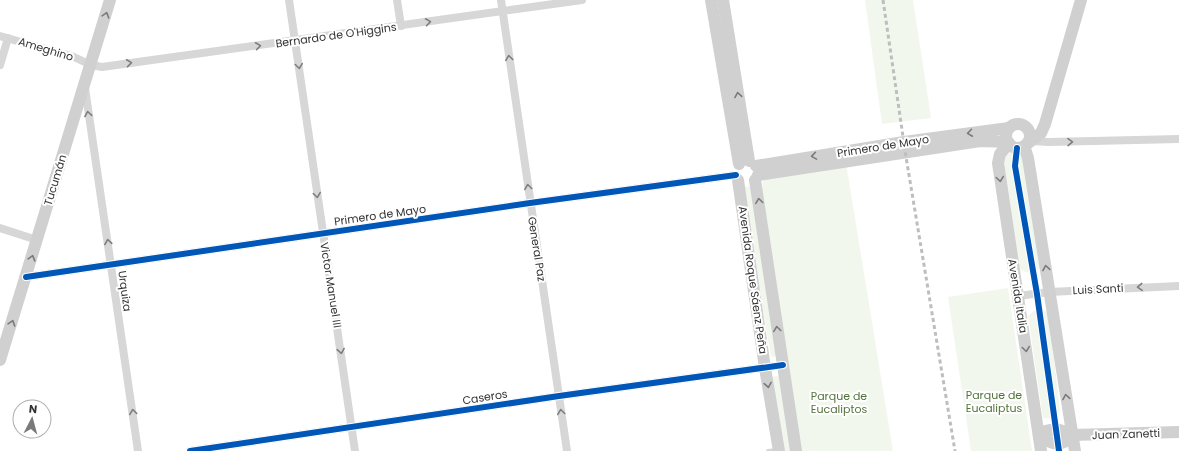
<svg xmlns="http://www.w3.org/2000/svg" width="1179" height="451" font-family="Poppins,sans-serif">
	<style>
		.green { fill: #f2f7ee }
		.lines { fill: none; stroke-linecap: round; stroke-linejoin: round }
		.lane { stroke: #d7d7d7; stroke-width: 4 }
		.street { stroke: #d7d7d7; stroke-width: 8 }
		.secondary { stroke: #d0d0d0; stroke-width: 12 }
		.rail { stroke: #bebebe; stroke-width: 3; stroke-dasharray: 4 3; stroke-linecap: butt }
		.cycleway-casing { stroke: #fff; stroke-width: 8 }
		.cycleway { stroke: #0057b8; stroke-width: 6 }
		.oneway { stroke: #7a7a7a }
		.oneway2 { stroke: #7d7d7d }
		.labels { text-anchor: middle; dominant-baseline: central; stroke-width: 4; stroke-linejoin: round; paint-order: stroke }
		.street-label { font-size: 11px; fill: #333; stroke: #fff }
		.park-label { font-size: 11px; fill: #52733b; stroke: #fff }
	</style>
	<rect width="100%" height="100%" fill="#fff"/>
	<!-- green -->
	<g class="green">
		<polygon points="865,0 913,0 931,118 882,124"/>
		<polygon points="1013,151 1019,152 1024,157 1042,266 1035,273 1025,272 1018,268 1002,161 1005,152"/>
		<polygon points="846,163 893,451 801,451 762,189 763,180"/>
		<polygon points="753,186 780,356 771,357 742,187"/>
		<polygon points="1008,288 1032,451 971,451 948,297"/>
		<polygon points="1043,309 1049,314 1060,411 1055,419 1043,418 1028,316 1034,311"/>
		<polygon points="783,375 794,451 785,451 772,377"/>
	</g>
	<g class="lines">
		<!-- lane -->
		<polyline class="lane" points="768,451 776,450"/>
		<!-- street -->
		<g class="street">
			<polyline points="289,0 355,451"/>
			<polyline points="397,0 401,26"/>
			<polyline points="501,0 567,451"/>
			<polyline points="0,36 74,57 91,65 102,67 582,0"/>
			<polyline points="0,65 8,38"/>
			<polyline points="85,88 138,451"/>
			<polyline points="1031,141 1049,142 1179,139"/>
			<polyline points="0,228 37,240"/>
			<polyline points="26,277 530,203 736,175"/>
			<polyline points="1018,296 1049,292 1179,286"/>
			<polyline points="190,451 559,396 783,365"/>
		</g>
		<!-- secondary -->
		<g class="secondary">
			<polyline points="711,0 739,164"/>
			<polyline points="723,0 749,161"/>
			<circle cx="1018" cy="136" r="12"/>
			<polyline points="1009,143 1000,154 998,163 1041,451"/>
			<polyline points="1027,144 1041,133 1045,124 1081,0"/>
			<polyline points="1024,146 1028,158 1075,451"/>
			<polyline points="756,166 904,142 1009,128"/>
			<polyline points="758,175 980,141 1008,142"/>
			<polyline points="738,180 765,368 779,451"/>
			<polyline points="755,180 796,451"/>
			<polyline points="0,360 110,0"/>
			<path d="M1056,429L1063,431L1072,435C1062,448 1052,444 1039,437L1046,431Z"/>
			<polyline points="1072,435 1179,432"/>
		</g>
		<!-- rail -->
		<polyline class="rail" points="883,0 906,157 955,451"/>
		<!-- cycleway casing -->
		<g class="cycleway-casing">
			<g id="cycleway">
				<polyline points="1017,148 1015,166 1037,294 1059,451"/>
				<polyline points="26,277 530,203 736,175"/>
				<polyline points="190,451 559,396 783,365"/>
			</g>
		</g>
		<!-- cycleway -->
		<use href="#cycleway" class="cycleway"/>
	</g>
	<!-- one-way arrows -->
	<defs><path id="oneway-chevron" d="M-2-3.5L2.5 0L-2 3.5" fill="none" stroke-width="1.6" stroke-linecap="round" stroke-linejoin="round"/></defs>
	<g class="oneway">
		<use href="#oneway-chevron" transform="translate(106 15) rotate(-73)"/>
		<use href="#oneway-chevron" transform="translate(738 95) rotate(-99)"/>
		<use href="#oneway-chevron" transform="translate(970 133) rotate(172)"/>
		<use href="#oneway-chevron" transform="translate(814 156) rotate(171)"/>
		<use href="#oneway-chevron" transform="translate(1000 179) rotate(82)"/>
		<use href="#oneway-chevron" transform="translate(759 201) rotate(-98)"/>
		<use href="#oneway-chevron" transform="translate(32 258) rotate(-74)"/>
		<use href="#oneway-chevron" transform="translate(1046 268) rotate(-99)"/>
		<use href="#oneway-chevron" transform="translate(12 323) rotate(-72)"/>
		<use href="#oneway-chevron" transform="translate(777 329) rotate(-98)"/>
		<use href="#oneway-chevron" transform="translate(1026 349) rotate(82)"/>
		<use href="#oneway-chevron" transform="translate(768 385) rotate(80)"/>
		<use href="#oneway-chevron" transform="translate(1066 397) rotate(-99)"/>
	</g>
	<g class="oneway2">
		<use href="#oneway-chevron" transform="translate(428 22) rotate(-8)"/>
		<use href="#oneway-chevron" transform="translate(258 46) rotate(-8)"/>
		<use href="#oneway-chevron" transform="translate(509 58) rotate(-98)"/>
		<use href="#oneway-chevron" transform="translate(129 63) rotate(-8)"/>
		<use href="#oneway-chevron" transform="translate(299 66) rotate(82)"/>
		<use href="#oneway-chevron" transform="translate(88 114) rotate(-99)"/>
		<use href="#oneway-chevron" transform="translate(1070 142) rotate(-1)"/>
		<use href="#oneway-chevron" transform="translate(528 187) rotate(-98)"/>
		<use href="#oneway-chevron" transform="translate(317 195) rotate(82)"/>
		<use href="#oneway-chevron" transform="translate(108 242) rotate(-99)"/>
		<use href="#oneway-chevron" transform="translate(1140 287) rotate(177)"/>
		<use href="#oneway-chevron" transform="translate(341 351) rotate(81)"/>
		<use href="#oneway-chevron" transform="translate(133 412) rotate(-98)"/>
		<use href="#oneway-chevron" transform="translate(561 412) rotate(-98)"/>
	</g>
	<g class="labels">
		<!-- street labels -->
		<g class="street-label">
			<text transform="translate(336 35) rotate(-8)">Bernardo de O'Higgins</text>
			<text transform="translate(46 49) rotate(17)">Ameghino</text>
			<text transform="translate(883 146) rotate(-9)">Primero de Mayo</text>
			<text transform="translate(55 180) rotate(-73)">Tucumán</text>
			<text transform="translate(380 215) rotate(-8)">Primero de Mayo</text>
			<text transform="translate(537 249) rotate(81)">General Paz</text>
			<text transform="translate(753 280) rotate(82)">Avenida Roque Sáenz Peña</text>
			<text transform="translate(331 285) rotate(81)">Victor Manuel III</text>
			<text transform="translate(1098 289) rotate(-3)">Luis Santi</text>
			<text transform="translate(125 291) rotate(82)">Urquiza</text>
			<text transform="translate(1018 296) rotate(81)">Avenida Italia</text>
			<text transform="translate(485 397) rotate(-9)">Caseros</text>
			<text transform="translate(1126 434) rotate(-2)">Juan Zanetti</text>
		</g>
		<!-- park labels -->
		<g class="park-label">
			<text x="994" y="395">Parque de<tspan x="994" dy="13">Eucaliptus</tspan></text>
			<text x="839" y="396">Parque de<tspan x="839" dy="13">Eucaliptos</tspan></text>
		</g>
	</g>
	<!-- north arrow -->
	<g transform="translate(32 419) rotate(6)"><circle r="19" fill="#ffffff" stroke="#adadad"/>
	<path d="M0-3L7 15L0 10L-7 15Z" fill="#7a7a7a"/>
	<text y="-6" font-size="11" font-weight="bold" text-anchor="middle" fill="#333333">N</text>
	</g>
</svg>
